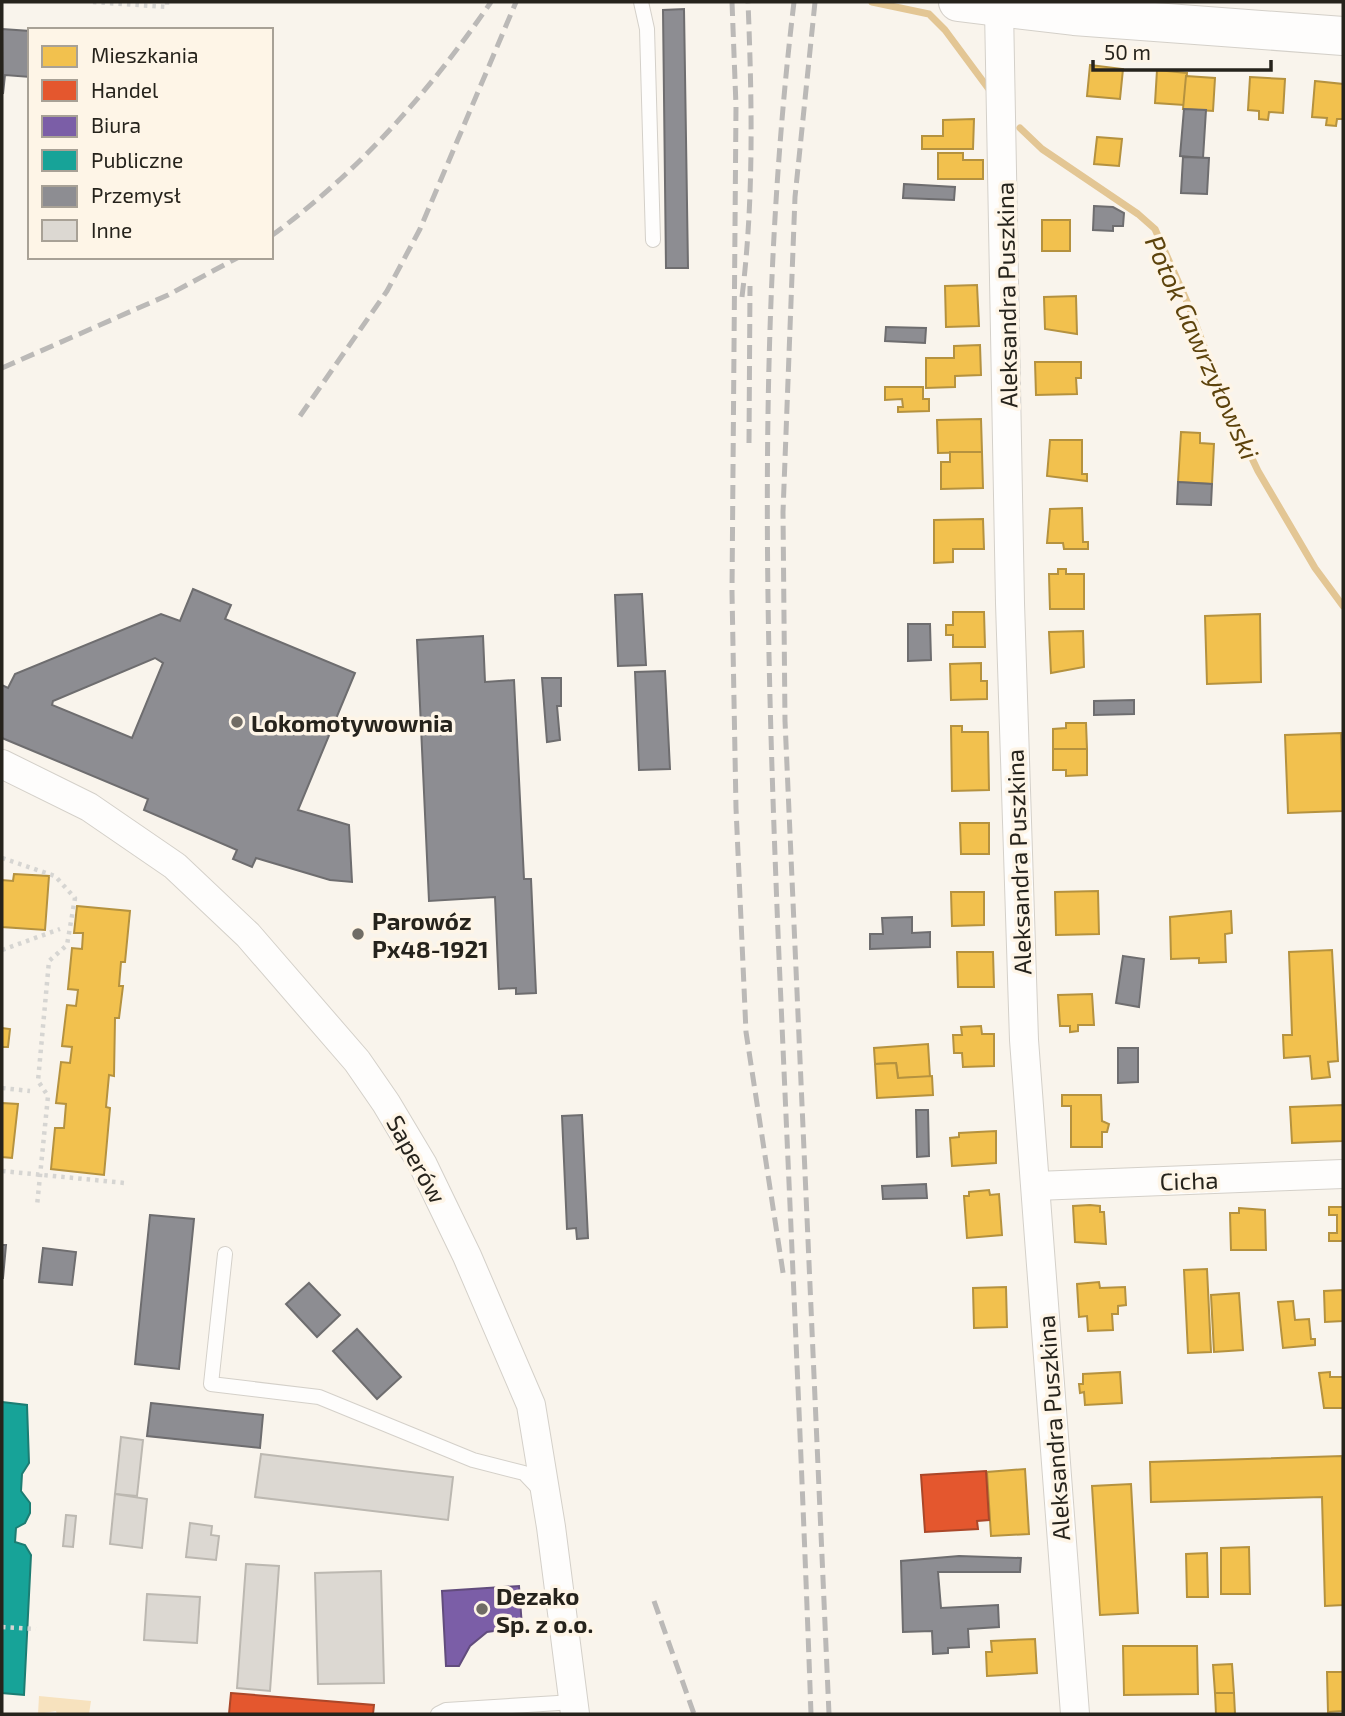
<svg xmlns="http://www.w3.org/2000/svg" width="1345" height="1716" font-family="'Exo 2',sans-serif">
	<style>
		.green { fill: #f7e2be }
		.homes { fill: #f2c14e; stroke: #b5923f; stroke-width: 2 }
		.shops { fill: #e4572e; stroke: #ab4729; stroke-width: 2 }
		.offices { fill: #7b5ea7; stroke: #624c7d; stroke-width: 2 }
		.public { fill: #17a398; stroke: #1c7d73; stroke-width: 2 }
		.industry { fill: #8d8d92; stroke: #6e6d6f; stroke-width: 2; fill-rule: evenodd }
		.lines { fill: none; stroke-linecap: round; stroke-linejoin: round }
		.stream { stroke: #e3c694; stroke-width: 7 }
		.building { fill: #dcd8d2; stroke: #bcb8b1; stroke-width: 2 }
		.lane-casing { stroke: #d4d0c9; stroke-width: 16 }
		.street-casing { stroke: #d4d0c9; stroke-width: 30 }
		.secondary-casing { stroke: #d4d0c9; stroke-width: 40 }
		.path { stroke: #d6d5d2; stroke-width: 4.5; stroke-dasharray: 3.5 5; stroke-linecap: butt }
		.lane { stroke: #fefdfc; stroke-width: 14 }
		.street { stroke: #fefdfc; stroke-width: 28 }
		.secondary { stroke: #fefdfc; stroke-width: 38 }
		.rail { stroke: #bbb9b7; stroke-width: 5; stroke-dasharray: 14 7; stroke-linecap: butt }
		.poi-dot { fill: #706c65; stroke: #fef5e7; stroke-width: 2.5 }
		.labels { text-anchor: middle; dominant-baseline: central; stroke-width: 7; stroke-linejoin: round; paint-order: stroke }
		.street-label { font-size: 24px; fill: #26231c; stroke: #fef5e7 }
		.poi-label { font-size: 24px; font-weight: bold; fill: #26231c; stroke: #fef5e7; text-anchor: start }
		.water-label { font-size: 26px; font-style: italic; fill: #5d430c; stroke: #fef5e7 }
	</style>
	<rect width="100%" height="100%" fill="#f9f4ec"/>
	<!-- green -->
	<polygon class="green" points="39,1696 91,1701 89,1714 57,1714 56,1711 38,1714"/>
	<!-- homes -->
	<g class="homes">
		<polygon points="1090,65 1123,69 1120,99 1087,96"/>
		<polygon points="1157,70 1187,73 1184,105 1155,103"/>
		<polygon points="1186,76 1215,78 1213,111 1183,109"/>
		<polygon points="1250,77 1285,79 1283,113 1269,112 1268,120 1259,119 1259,111 1248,110"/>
		<polygon points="1315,81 1343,84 1343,119 1337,119 1336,126 1326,125 1327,118 1312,117"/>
		<polygon points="974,119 973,149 922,149 922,136 943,136 943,120"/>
		<polygon points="1097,137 1122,139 1119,166 1094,164"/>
		<polygon points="938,153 963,153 963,160 983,160 983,179 938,179"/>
		<rect x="1042" y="220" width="28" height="31"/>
		<polygon points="977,285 979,326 946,327 945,286"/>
		<polygon points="1076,296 1077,334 1045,329 1044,297"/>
		<polygon points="980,345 981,375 955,376 955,387 926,388 926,358 954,358 954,346"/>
		<polygon points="1035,362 1081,362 1081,378 1076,378 1077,394 1036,395"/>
		<polygon points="885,387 923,387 923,399 929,399 929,411 898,412 898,407 903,407 902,399 885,400"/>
		<polygon points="981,419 982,452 938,453 937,420"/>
		<polygon points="1181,432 1200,433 1200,443 1214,444 1212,484 1178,482"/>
		<polygon points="1050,440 1082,440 1082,474 1087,474 1087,481 1047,476"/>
		<polygon points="950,452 982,452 983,488 941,489 941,462 950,462"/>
		<polygon points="1082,508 1083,542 1088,542 1088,549 1064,549 1063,543 1047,543 1050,509"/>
		<polygon points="983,519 984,549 953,549 953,562 934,563 934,520"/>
		<polygon points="1058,569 1066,569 1066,574 1084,574 1084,609 1050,609 1049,574 1058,574"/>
		<polygon points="953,612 984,612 985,647 953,647 953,635 946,635 946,625 953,625"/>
		<polygon points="1260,614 1261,682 1207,684 1205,616"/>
		<polygon points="1083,631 1084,667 1051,673 1049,632"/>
		<polygon points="981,663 981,681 987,681 987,699 951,700 950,664"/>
		<polygon points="1066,723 1086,723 1087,749 1053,749 1053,729 1066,728"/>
		<polygon points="951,726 962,726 962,732 988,732 989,790 952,791"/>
		<polygon points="1341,733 1343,811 1288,813 1285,735"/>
		<polygon points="1053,749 1087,749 1087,775 1066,776 1066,770 1053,770"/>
		<polygon points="960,823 989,823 989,854 961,854"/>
		<polygon points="14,874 49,876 45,930 2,927 2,880 13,881"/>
		<polygon points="1098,891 1099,934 1056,935 1055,892"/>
		<polygon points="951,892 984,892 984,925 952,926"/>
		<polygon points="77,906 130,911 125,962 121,962 119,986 123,986 119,1018 115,1018 114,1076 109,1075 106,1107 110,1108 104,1175 51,1169 55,1128 64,1128 66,1104 56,1103 61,1062 70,1063 72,1047 62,1046 67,1005 76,1006 78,990 68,989 72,948 82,949 83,933 74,933"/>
		<polygon points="1231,911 1232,933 1225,934 1226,962 1199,963 1199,958 1171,959 1170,917"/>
		<polygon points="1332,950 1338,1061 1328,1062 1330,1077 1312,1079 1310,1056 1284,1058 1283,1035 1292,1035 1289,952"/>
		<polygon points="957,952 993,952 994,987 958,987"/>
		<polygon points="1092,994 1094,1025 1078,1025 1078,1031 1070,1032 1070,1026 1060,1026 1058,995"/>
		<polygon points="981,1026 982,1034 994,1034 994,1066 963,1067 962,1053 954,1053 953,1035 962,1035 961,1027"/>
		<polygon points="2,1028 10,1029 8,1047 2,1047"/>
		<polygon points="928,1044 930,1077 898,1078 896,1063 875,1064 874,1048"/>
		<polygon points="896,1063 898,1078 932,1076 933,1095 877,1098 875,1064"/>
		<polygon points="1062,1095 1101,1095 1102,1121 1109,1124 1107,1132 1102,1132 1102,1147 1071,1147 1071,1106 1062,1106"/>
		<polygon points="2,1103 18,1104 12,1158 2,1157"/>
		<polygon points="1343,1105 1343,1141 1292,1143 1290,1107"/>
		<polygon points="996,1131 996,1163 952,1166 950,1138 959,1137 959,1133"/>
		<polygon points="989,1190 990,1195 999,1194 1002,1235 967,1238 964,1196 969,1196 969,1192"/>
		<polygon points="1090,1205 1100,1206 1100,1212 1104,1212 1106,1244 1075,1242 1073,1206"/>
		<polygon points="1329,1207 1343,1207 1343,1241 1329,1241 1329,1233 1337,1233 1337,1215 1329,1215"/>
		<polygon points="1239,1208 1265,1210 1266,1250 1231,1250 1230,1213 1239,1213"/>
		<polygon points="1207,1269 1211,1352 1188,1353 1184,1270"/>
		<polygon points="1099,1282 1100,1288 1125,1287 1126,1305 1118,1306 1118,1314 1112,1314 1113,1330 1088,1331 1087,1316 1079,1317 1077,1284"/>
		<polygon points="1006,1287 1007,1327 974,1328 973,1288"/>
		<polygon points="1343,1290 1343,1321 1325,1322 1324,1291"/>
		<polygon points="1239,1293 1243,1350 1214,1352 1211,1295"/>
		<polygon points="1293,1301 1295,1320 1309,1319 1311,1339 1315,1339 1315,1345 1283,1348 1278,1302"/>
		<polygon points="1120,1372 1122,1403 1085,1405 1084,1392 1080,1393 1079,1384 1083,1384 1083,1374"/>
		<polygon points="1330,1372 1330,1377 1343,1377 1343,1408 1324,1408 1319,1373"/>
		<polygon points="1342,1456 1343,1605 1325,1606 1322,1497 1151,1502 1150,1462"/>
		<polygon points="1025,1469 1029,1534 991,1536 987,1472"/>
		<polygon points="1131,1484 1138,1613 1100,1615 1092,1486"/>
		<polygon points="1249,1547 1250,1594 1221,1594 1221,1548"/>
		<polygon points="1207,1553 1208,1597 1187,1597 1186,1554"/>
		<polygon points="1035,1639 1037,1673 987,1676 986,1652 992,1652 991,1641"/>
		<polygon points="1123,1646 1197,1646 1198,1694 1124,1695"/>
		<polygon points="1232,1664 1234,1693 1215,1693 1213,1665"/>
		<polygon points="1327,1672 1343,1672 1343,1711 1328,1712"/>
		<polygon points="1215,1693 1234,1693 1235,1714 1216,1714"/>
	</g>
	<!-- shops -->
	<g class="shops">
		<polygon points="986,1471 989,1520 977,1521 978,1529 925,1532 921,1475"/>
		<polygon points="231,1693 374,1705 373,1714 229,1714"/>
	</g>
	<!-- offices -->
	<polygon class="offices" points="519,1586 522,1627 487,1632 470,1646 459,1666 446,1666 442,1591"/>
	<!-- public -->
	<polygon class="public" points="2,1402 27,1405 29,1463 22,1474 21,1491 30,1503 30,1513 25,1523 16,1528 15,1542 25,1545 31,1555 24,1695 2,1693"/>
	<!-- industry -->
	<g class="industry">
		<polygon points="684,9 688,268 666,268 663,10"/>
		<polygon points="2,29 30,31 30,77 5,75 3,94"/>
		<polygon points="1184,109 1206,110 1203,158 1180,156"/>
		<polygon points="1183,157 1209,158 1207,194 1181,193"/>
		<polygon points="904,184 955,187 954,200 903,198"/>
		<polygon points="1094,206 1113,207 1124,213 1123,226 1113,226 1113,231 1093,230"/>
		<polygon points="886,327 926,328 925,343 885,341"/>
		<polygon points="1178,482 1212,484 1211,505 1177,504"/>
		<path d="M193,589L231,605L225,619L355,673L298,810L349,825L352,882L330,880L256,858L252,867L233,859L237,850L144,810L148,799L2,738V685L8,688L15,674L161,614L180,621ZM155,658L163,663L132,738L52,705L53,701Z"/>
		<polygon points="642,594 646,665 618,666 615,595"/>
		<polygon points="908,624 930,624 931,660 908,661"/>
		<polygon points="483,636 485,682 514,680 524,879 531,879 536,993 516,994 516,988 499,989 495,897 429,901 417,640"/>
		<polygon points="665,671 670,769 639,770 635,672"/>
		<polygon points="542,678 561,678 561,706 557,706 560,740 547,742"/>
		<polygon points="1134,700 1134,714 1094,715 1094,701"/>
		<polygon points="912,917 912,933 930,932 930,947 870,949 870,934 883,934 882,918"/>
		<polygon points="1123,956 1144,959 1139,1007 1116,1003"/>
		<polygon points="1118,1048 1138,1048 1138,1082 1118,1083"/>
		<polygon points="916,1110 928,1110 929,1156 917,1157"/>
		<polygon points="582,1115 588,1238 577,1239 576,1228 567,1229 562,1116"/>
		<polygon points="926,1184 927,1198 883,1199 882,1186"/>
		<polygon points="150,1215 194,1219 179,1369 135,1364"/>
		<polygon points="2,1245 6,1245 3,1278 2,1278"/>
		<polygon points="43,1248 76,1252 72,1285 39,1282"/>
		<polygon points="309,1283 340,1315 317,1337 286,1304"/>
		<polygon points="357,1329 401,1377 377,1399 333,1351"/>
		<polygon points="151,1403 263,1415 260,1448 147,1436"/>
		<polygon points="959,1556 1021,1558 1020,1572 938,1572 941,1608 998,1605 999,1627 968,1629 969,1647 948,1648 948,1653 933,1654 932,1631 903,1632 901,1561"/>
	</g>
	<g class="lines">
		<!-- stream -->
		<g class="stream">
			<polyline points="872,2 929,14 945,30 988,88"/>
			<polyline points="1020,128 1042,149 1138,214 1155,229 1188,304 1225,402 1258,471 1315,568 1343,606"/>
		</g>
	</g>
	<!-- building -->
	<g class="building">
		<polygon points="121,1437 143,1440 137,1496 115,1494"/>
		<polygon points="261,1454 453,1477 448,1520 255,1497"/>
		<polygon points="115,1494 147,1499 142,1548 110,1544"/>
		<polygon points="66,1515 76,1516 73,1547 63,1546"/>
		<polygon points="190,1523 212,1526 211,1535 219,1536 216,1560 186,1557"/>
		<polygon points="246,1564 279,1566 270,1691 237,1688"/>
		<polygon points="381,1571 384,1683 318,1684 315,1573"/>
		<polygon points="147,1594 200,1597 197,1643 144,1640"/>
	</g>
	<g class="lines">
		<!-- lane casing -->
		<g class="lane-casing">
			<g id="lane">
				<polyline points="641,2 647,29 653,240"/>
				<polyline points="225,1254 211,1384 319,1397 473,1460 524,1473 542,1492"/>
				<polyline points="438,1714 446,1710 574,1702"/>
			</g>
		</g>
		<!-- street casing -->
		<g class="street-casing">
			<g id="street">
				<polyline points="999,9 1010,603 1024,1040 1075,1714"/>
				<polyline points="2,764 89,807 175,866 248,935 357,1061 386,1103 423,1165 467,1256 531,1405 551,1527 575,1714"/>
				<polyline points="1036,1186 1343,1174"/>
			</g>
		</g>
		<!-- secondary casing -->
		<g class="secondary-casing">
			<polyline id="secondary" points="958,2 1074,16 1343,36"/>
		</g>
		<!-- path -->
		<g class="path">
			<polyline points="93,2 167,7 167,2"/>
			<polyline points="2,858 55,876 75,898 67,945 49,961 38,1081 48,1096 37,1206"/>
			<polyline points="2,950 60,929"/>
			<polyline points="2,1088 30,1091"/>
			<polyline points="2,1171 125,1183"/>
			<polyline points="2,1627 36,1629"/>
		</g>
		<!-- lane -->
		<use href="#lane" class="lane"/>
		<!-- street -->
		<use href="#street" class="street"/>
		<!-- secondary -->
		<use href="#secondary" class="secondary"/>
		<!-- rail -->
		<g class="rail">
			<polyline points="732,2 736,106 732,592 736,808 746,1032 784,1279"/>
			<path d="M794,2C756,318 766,639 779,957C790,1209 802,1462 811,1714"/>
			<polyline points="815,2 795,197 783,512 785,721 829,1714"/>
			<path d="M271,236C359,172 430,91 491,2"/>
			<path d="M742,297C754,199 752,101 748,2"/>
			<polyline points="2,368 168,295 239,257"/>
			<polyline points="300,416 387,291 420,229 516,2"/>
			<polyline points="749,443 750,286"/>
			<polyline points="654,1601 694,1714"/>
		</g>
	</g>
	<!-- markers -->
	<g class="poi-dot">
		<circle cx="237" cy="722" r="7"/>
		<circle cx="358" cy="934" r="7"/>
		<circle cx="482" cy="1609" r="7"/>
	</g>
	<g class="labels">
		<!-- street labels -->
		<g class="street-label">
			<text transform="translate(1006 295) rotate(-91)">Aleksandra Puszkina</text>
			<text transform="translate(1018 862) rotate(-92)">Aleksandra Puszkina</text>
			<text transform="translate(417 1159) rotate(61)">Saperów</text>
			<text transform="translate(1189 1180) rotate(-2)">Cicha</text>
			<text transform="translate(1053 1428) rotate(-94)">Aleksandra Puszkina</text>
		</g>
		<!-- poi labels -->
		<g class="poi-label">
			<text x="251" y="722">Lokomotywownia</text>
			<text x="372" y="920">Parowóz<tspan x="372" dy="28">Px48-1921</tspan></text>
			<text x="496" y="1595">Dezako<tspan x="496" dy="28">Sp. z o.o.</tspan></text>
		</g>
		<!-- water labels -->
		<g class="water-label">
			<text transform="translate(1203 347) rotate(66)">Potok Gawrzyłowski</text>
		</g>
	</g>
	<!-- border -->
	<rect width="1345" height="1716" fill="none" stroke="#26231c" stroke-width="7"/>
	<!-- legend -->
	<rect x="28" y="28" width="245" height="231" fill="#fef5e7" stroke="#a8a196" stroke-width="2"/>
	<rect x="42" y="46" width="35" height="21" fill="#f2c14e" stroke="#a8a196" stroke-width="2"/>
	<text x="91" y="63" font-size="21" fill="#26231c">Mieszkania</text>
	<rect x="42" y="80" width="35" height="21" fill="#e4572e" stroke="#a8a196" stroke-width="2"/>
	<text x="91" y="98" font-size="21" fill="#26231c">Handel</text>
	<rect x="42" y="116" width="35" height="21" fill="#7b5ea7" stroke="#a8a196" stroke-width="2"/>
	<text x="91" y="133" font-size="21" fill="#26231c">Biura</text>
	<rect x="42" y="150" width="35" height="21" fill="#17a398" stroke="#a8a196" stroke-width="2"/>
	<text x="91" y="168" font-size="21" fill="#26231c">Publiczne</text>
	<rect x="42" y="186" width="35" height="21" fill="#8d8d92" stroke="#a8a196" stroke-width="2"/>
	<text x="91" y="203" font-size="21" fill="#26231c">Przemysł</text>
	<rect x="42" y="220" width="35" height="21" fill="#dcd8d2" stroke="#a8a196" stroke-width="2"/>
	<text x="91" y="238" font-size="21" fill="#26231c">Inne</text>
	<!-- scale -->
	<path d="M1093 60v10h178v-10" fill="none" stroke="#26231c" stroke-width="3.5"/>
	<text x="1104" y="60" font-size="21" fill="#26231c" stroke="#fef5e7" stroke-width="5" paint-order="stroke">50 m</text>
</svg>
